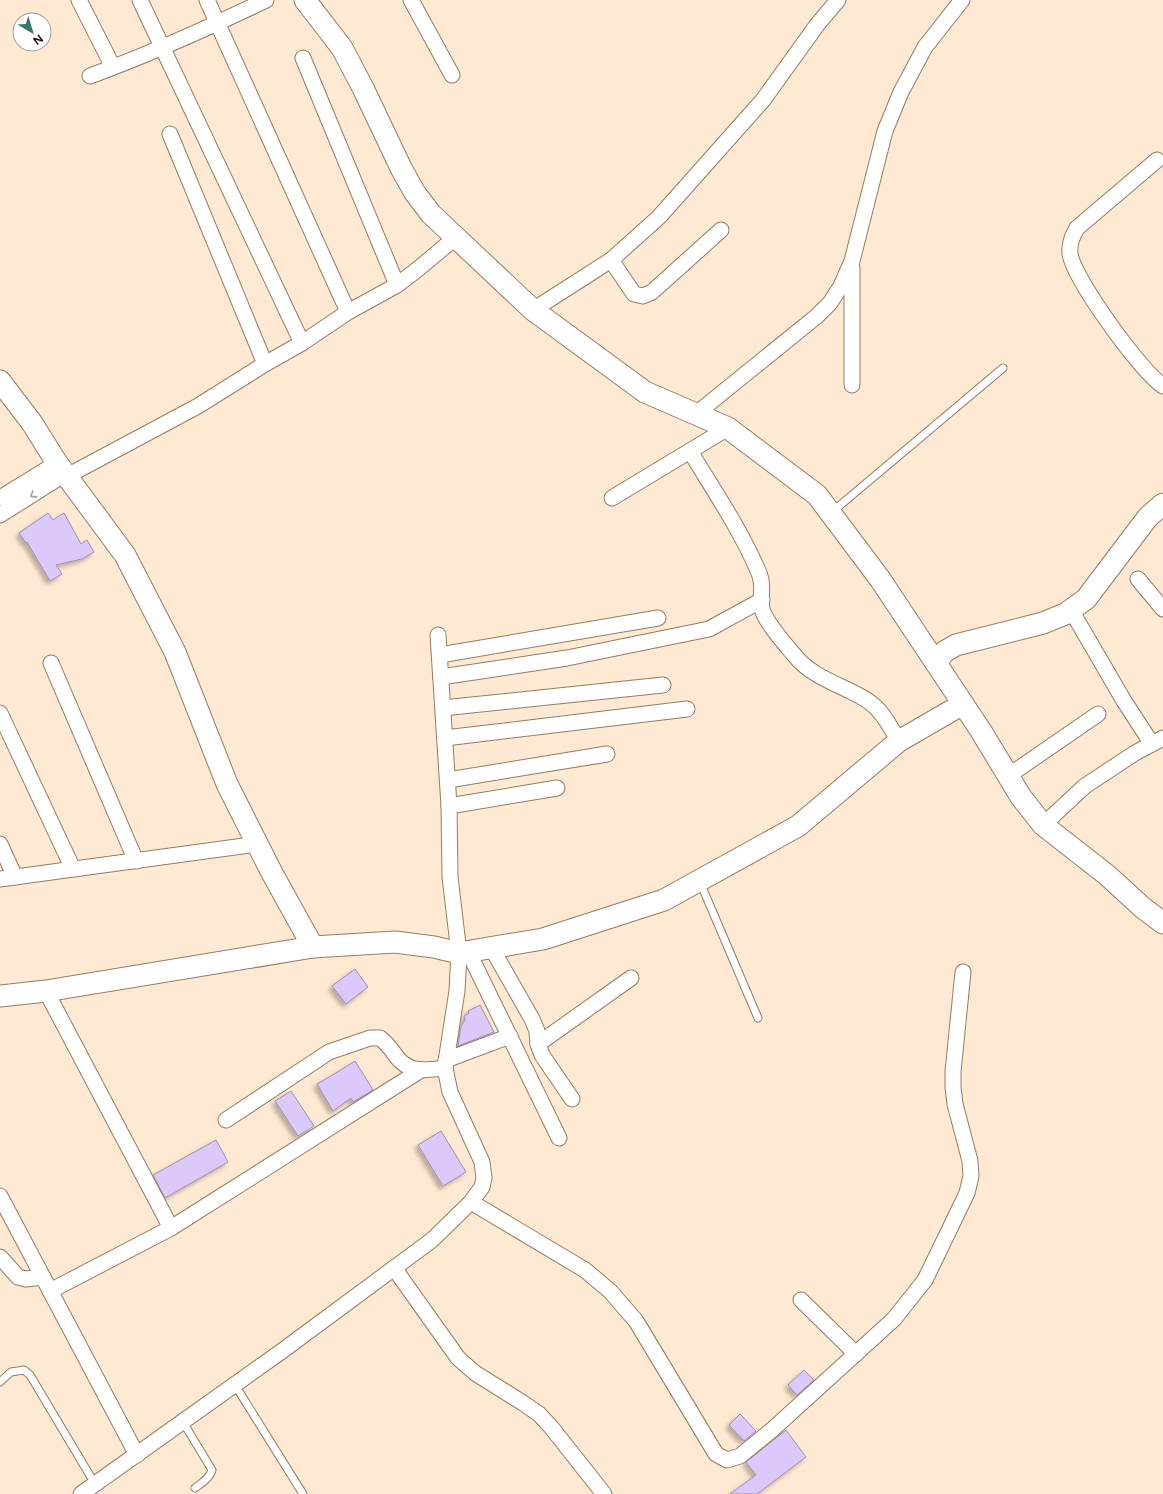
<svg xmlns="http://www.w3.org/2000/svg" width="1163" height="1494" font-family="'Varela Round',sans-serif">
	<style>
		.building { fill: #ddc8fc; stroke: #9c8faf; filter: url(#shadow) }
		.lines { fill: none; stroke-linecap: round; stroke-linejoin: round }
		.lane-casing { stroke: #947c62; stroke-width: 9 }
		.street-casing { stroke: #947c62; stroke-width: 17 }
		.secondary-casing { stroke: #947c62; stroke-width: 23 }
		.lane { stroke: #fff; stroke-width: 7 }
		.street { stroke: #fff; stroke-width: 15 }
		.secondary { stroke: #fff; stroke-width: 21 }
		.oneway { stroke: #a29e9b }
	</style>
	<defs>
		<filter id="shadow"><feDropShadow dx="-3.5" dy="3.5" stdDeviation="2" flood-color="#0004"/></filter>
	</defs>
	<rect width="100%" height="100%" fill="#ffe9d2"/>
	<!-- building -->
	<g class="building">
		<polygon points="48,513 53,520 64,513 81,544 87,540 94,552 82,559 56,565 62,574 50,581 27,542 26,543 19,533"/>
		<polygon points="355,969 368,987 346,1004 332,986"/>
		<polygon points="480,1005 494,1032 458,1046 461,1026 465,1020 464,1016 469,1013 468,1011"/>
		<polygon points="355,1061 373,1090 353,1102 351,1098 333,1111 317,1084 331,1076"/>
		<polygon points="291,1091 314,1126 298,1136 275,1101"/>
		<polygon points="441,1131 466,1172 443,1186 418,1145"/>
		<polygon points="216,1140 228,1162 165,1198 153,1175"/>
		<polygon points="804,1370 814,1380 797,1395 788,1385"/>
		<polygon points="740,1414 756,1431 744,1441 729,1425"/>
		<polygon points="786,1430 806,1457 757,1494 730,1494 756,1475 746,1462"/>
	</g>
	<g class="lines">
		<!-- lane casing -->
		<g class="lane-casing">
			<g id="lane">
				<polyline points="832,512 1003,368"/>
				<polyline points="700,882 758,1018"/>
				<polyline points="0,1382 11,1372 24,1370 30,1375 95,1484"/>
				<polyline points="235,1385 303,1494"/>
				<path d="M183,1422L212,1470C210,1478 202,1483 195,1488"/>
			</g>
		</g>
		<!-- street casing -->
		<g class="street-casing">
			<g id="street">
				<polyline points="79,0 113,67"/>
				<polyline points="140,0 302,343"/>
				<polyline points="207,0 348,312"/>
				<polyline points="411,0 452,75"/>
				<polyline points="303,58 397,285"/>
				<path d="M90,76C150,54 208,28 266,0"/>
				<polyline points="170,134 265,364"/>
				<path d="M1157,160L1077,228C1072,237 1069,244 1070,254C1074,279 1141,372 1163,386"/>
				<polyline points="611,260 634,294 643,296 652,292 721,230"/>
				<polyline points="852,268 852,385"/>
				<polyline points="533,310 611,260 659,217 763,100 817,25 838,0"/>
				<polyline points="696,414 817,316 830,303 841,286 852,261 885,131 901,92 925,47 962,0"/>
				<path d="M690,451C714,491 741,530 759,573C765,588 759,596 762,609C766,623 785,644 795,656C809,673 829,681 848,690C856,694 865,698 872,704C884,713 891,729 899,741"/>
				<polyline points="67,476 198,406 265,364 302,343 348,312 397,285 418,269 455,238"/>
				<polyline points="0,498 57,463"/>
				<polyline points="612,498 728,428"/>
				<polyline points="0,515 65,474"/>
				<polyline points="1138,579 1163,609"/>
				<polyline points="1071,610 1124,701 1152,744"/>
				<polyline points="440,655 658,618"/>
				<polyline points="51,663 136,861"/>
				<polyline points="441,677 567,658 709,629 762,600"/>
				<polyline points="443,708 663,685"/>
				<polyline points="0,713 73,869"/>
				<polyline points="445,738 687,709"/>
				<polyline points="1008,776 1098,714"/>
				<polyline points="448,780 607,754"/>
				<polyline points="449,806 557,788"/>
				<polyline points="1043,825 1085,786 1135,753 1163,738"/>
				<polyline points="0,844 15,877"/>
				<polyline points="0,879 258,844"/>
				<polyline points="491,947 532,1019 537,1031 538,1044 542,1055 572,1099"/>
				<polyline points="468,951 559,1138"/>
				<polyline points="46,991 171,1228"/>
				<polyline points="538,1044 631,978"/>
				<polyline points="446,1060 510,1036"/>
				<path d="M226,1120L329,1052L370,1038H380C387,1043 391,1049 396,1056C409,1074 426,1070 445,1068"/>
				<polyline points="0,1196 137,1455"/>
				<polyline points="471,1202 585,1270 610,1291 636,1321 716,1454 727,1460 740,1456 773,1429 894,1319 925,1280 967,1193 971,1176 970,1161 955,1104 953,1087 953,1072 963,972"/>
				<polyline points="0,1257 18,1277 26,1279 43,1277"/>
				<polyline points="394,1268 458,1358 475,1373 523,1403 539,1414 551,1427 604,1494"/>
				<polyline points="50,1291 171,1228 421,1070"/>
				<polyline points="801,1300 856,1354"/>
				<polyline points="81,1494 282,1351 432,1240 471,1202 482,1187 484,1178 482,1162 450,1092 445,1068 457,991 459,953 450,877 449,806 438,635"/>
			</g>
		</g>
		<!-- secondary casing -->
		<g class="secondary-casing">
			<g id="secondary">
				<polyline points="305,0 342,48 363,88 402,170 415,193 431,214 533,310 645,392 728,428 817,495 880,579 981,731 1021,797 1043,825 1107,875 1143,908 1163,923"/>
				<polyline points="0,381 32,423 57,463 125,555 175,652 227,784 272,873 313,947"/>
				<polyline points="936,663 944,652 956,645 1043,623 1065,614 1086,599 1148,517 1163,504"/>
				<polyline points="0,996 46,991 313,947 395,942 434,947 459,953 543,939 664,900 798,826 899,741 963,704"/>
			</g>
		</g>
		<!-- lane -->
		<use href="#lane" class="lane"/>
		<!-- street -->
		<use href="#street" class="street"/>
		<!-- secondary -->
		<use href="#secondary" class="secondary"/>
	</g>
	<!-- one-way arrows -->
	<defs><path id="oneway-chevron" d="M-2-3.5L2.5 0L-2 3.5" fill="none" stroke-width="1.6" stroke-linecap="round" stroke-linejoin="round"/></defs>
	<use class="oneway" href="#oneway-chevron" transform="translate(33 495) rotate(147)"/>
	<!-- north arrow -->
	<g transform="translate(32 32) rotate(142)"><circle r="19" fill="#ffffff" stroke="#a29e9b"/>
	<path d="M0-3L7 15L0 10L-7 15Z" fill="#397968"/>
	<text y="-6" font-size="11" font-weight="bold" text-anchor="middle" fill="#160d04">N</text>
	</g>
</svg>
